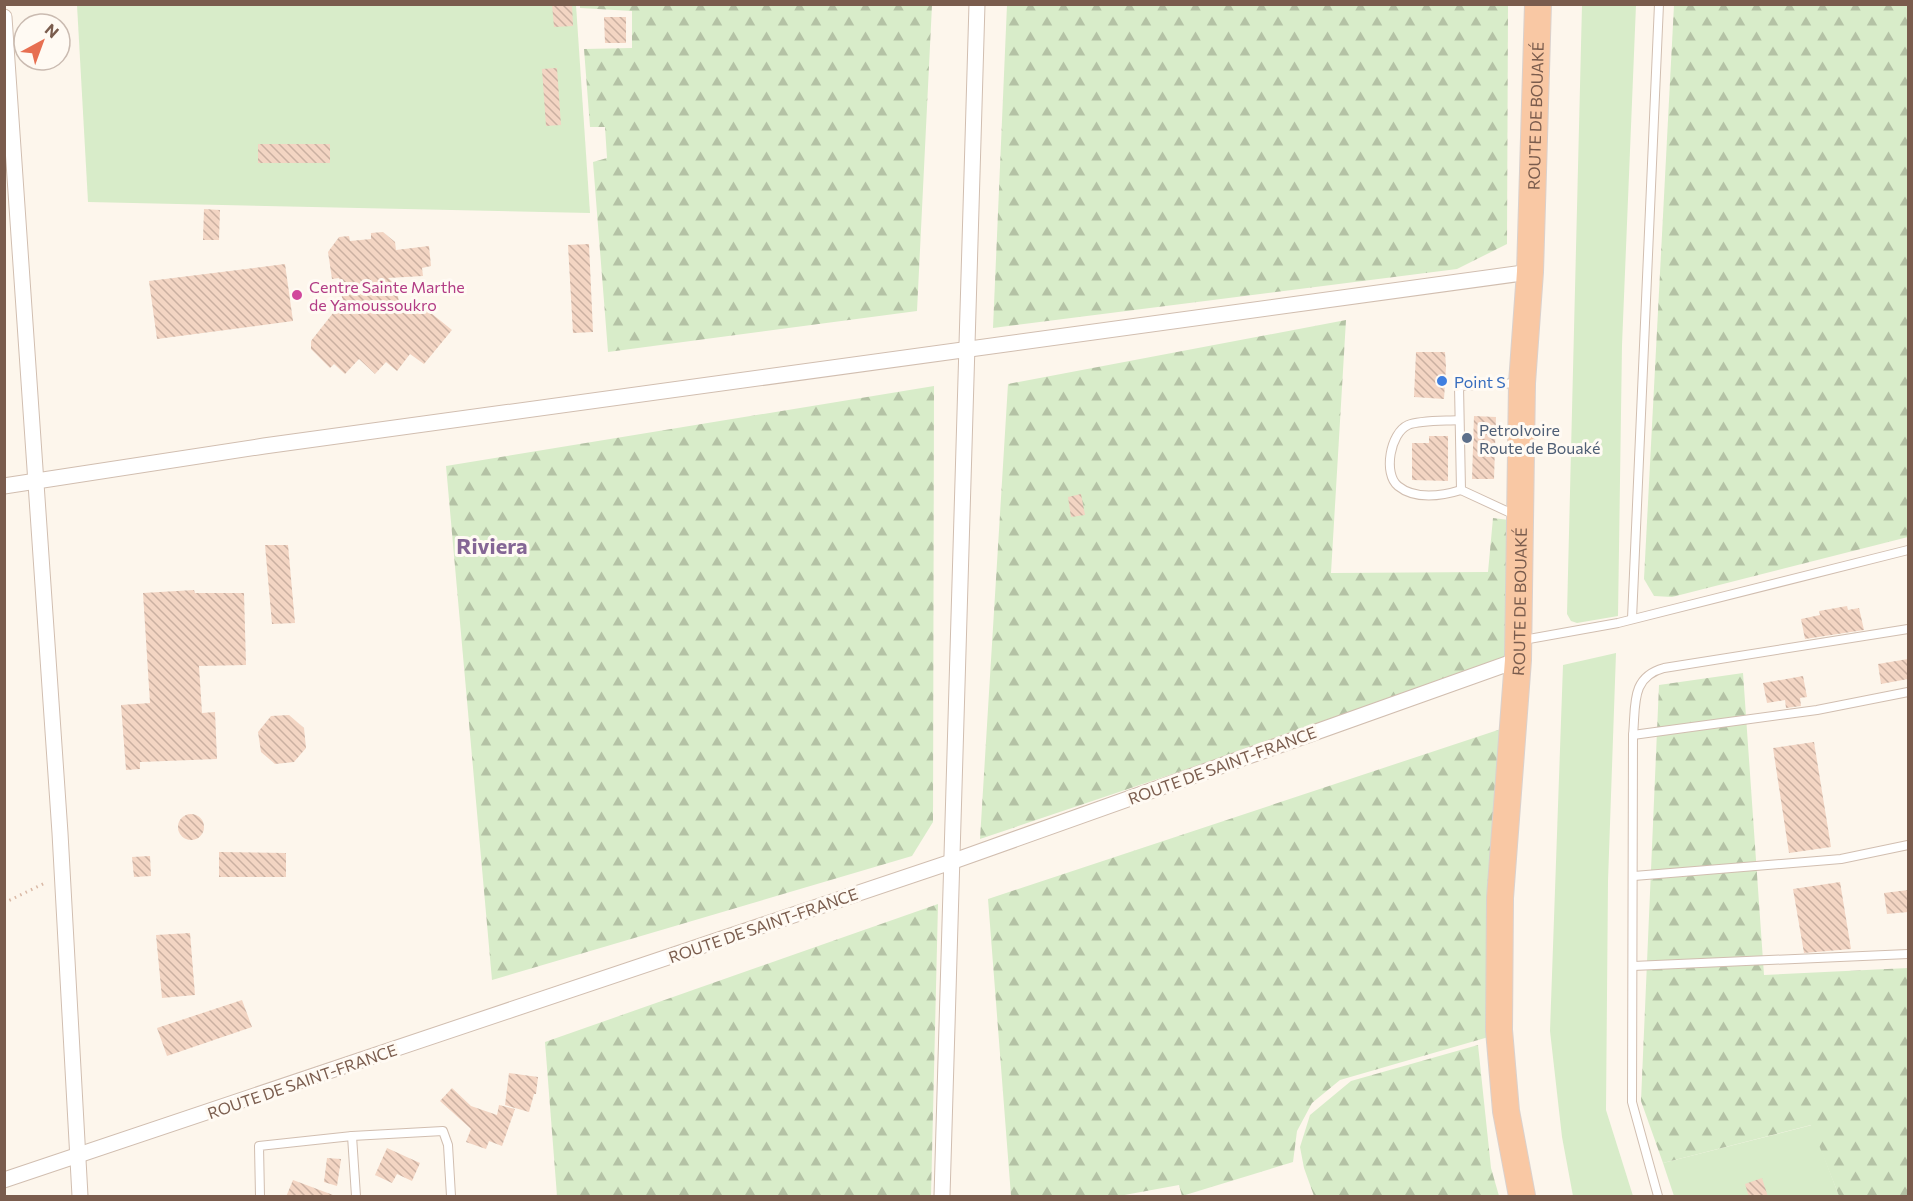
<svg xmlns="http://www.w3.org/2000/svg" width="1913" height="1201" font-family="Commissioner,sans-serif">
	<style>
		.green { fill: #d8ecc9 }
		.forest { fill: url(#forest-firs) }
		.building { fill: url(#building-back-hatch) }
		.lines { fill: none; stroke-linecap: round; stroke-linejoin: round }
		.service-casing { stroke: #d1beb0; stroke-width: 10 }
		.minor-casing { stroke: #d1beb0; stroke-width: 17 }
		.trunk-casing { stroke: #dad1cd; stroke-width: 28 }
		.path { stroke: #d9b8a5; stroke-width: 3; stroke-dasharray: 1.5 4.5; stroke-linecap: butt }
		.service { stroke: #fff; stroke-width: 8 }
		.minor { stroke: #fff; stroke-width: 15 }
		.trunk { stroke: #f9c8a4; stroke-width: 26 }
		.hotel-dot { fill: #d1479c; stroke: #fffaf3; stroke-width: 2 }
		.shop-dot { fill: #3f7fe0; stroke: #fffaf3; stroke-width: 2 }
		.service-dot { fill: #5c6f8a; stroke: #fffaf3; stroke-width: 2 }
		.labels { text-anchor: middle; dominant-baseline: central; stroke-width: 6; stroke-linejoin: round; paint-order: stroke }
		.street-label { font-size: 16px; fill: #7a5c4d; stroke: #fffaf3 }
		.hotel-label { font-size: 16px; fill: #b23c85; stroke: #fffaf3; text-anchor: start }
		.shop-label { font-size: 16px; fill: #366cbe; stroke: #fffaf3; text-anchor: start }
		.service-label { font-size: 16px; fill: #4e5e75; stroke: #fffaf3; text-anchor: start }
		.district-label { font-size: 22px; font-weight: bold; fill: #846695; stroke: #fffaf3 }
	</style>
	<defs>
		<pattern id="forest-firs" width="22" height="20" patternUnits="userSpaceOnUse" patternTransform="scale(1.5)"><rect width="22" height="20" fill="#d8ecc9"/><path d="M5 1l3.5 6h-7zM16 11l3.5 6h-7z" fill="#b4c2a5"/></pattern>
		<pattern id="building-back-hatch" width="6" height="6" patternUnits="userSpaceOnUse" patternTransform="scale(1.5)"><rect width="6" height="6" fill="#f3d5c3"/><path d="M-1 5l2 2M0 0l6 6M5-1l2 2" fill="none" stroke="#cab0a1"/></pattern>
	</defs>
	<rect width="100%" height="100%" fill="#fdf6ec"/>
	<!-- green -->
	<g class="green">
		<polygon points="77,5 576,5 590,213 88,202"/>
		<polygon points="1582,5 1636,5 1622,345 1618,616 1577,623 1571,621 1567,614"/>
		<polygon points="1616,653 1608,881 1606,1110 1633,1196 1573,1196 1562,1137 1550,1031 1563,665"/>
		<polygon points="1812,1125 1839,1196 1674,1196 1663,1163"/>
	</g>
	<!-- forest -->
	<g class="forest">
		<polygon points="580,5 932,5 917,311 608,352 593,162 607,158 605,127 590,127 584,49 632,48 632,11 580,8"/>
		<polygon points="1007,5 1508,5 1507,244 1457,269 993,328"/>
		<polygon points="1674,5 1908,5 1908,537 1672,597 1654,596 1644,579"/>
		<polygon points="1346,320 1331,573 1488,572 1493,518 1517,521 1516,658 980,839 1008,384"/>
		<polygon points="934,386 933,822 912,856 492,980 446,466"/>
		<polygon points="1743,673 1764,975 1908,968 1908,1196 1839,1196 1811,1125 1663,1163 1641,1101 1659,685"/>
		<polygon points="1501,729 1492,1036 1340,1080 1312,1103 1297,1131 1293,1162 1182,1196 1179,1185 1119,1196 1011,1196 988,899"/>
		<polygon points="938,904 931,1196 557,1196 545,1042"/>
		<polygon points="1478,1045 1491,1168 1499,1196 1314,1196 1304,1168 1300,1147 1310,1115 1351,1081"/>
	</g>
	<!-- building -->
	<g class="building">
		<polygon points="552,4 572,4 573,26 554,27"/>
		<polygon points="604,17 626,17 626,43 605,43"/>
		<polygon points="557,68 561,125 546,126 542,69"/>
		<rect x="258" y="144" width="72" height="19"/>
		<polygon points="204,209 220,210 219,240 203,240"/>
		<polygon points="383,232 395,242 396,250 429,246 431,266 422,268 423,276 388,278 396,285 400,308 416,301 452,330 424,364 410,354 397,371 386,362 375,374 359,359 345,374 334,364 330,368 311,349 311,341 333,313 344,311 339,278 332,279 328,252 339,237 349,236 350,241 371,239 371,233"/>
		<polygon points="589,244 593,332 573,333 568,245"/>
		<polygon points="285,264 293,321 157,339 149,281"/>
		<polygon points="1416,352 1445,352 1446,367 1444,399 1414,397"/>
		<polygon points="1474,416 1496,417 1494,479 1472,479"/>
		<polygon points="1429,436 1448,436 1448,481 1412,480 1412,443 1429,443"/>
		<polygon points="1081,494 1085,515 1071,517 1068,497"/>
		<polygon points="265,545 288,545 295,623 272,624"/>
		<polygon points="194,590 195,593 244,593 246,665 199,666 202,713 215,712 217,759 140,762 140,769 126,770 121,705 150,703 143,593"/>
		<polygon points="1847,606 1848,610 1859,608 1864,630 1805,639 1801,619 1820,615 1819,611"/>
		<polygon points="1908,659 1908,679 1881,684 1878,664"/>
		<polygon points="1803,676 1807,697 1800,698 1801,706 1786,708 1785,700 1767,703 1763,683"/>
		<polygon points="289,715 304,728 306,748 294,762 275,764 261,752 258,732 271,716"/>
		<polygon points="1814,742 1831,847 1789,853 1773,748"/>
		<circle cx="191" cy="827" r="13"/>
		<polygon points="219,852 286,853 286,877 219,877"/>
		<polygon points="150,856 151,876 134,877 132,857"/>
		<polygon points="1840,882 1851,949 1804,953 1793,889"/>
		<polygon points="1908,890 1908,912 1887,914 1884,893"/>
		<polygon points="190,933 195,995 162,998 156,935"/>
		<polygon points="242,1000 252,1027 167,1056 157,1028"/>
		<polygon points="509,1073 538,1077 536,1094 534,1094 529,1112 505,1105"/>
		<polygon points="452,1088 471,1106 497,1115 499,1105 515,1109 502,1146 489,1141 486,1149 466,1142 471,1129 440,1101"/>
		<polygon points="387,1148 420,1163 412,1181 397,1174 392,1183 375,1175"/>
		<polygon points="327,1158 341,1159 337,1186 324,1182"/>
		<polygon points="1762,1178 1768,1197 1749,1197 1745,1184"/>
		<polygon points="293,1180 333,1195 333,1197 286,1197"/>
	</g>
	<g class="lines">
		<!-- service casing -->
		<g class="service-casing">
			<g id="service">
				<path d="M1459,420C1446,421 1420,420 1408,425C1390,433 1383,474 1398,486C1415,500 1442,496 1461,490"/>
				<polyline points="1515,515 1461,490 1459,386 1517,383"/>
				<polyline points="1632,619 1659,4"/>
				<polyline points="1523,640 1618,623 1908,550"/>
				<polyline points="1633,735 1817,710 1908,692"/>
				<polyline points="1634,876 1841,859 1908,845"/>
				<polyline points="1633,966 1908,954"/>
				<polyline points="352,1136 356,1196"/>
				<polyline points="260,1196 259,1146 352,1136 443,1131 448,1145 451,1196"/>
				<path d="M1658,1196L1632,1102L1633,735C1636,706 1630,677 1664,668L1908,629"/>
			</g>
		</g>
		<!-- minor casing -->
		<g class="minor-casing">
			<g id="minor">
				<polyline points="4,17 60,833 80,1196"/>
				<polyline points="4,486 264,446 1530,272"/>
				<polyline points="4,1180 951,862 1518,660"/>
				<polyline points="942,1196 977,4"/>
			</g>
		</g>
		<!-- trunk casing -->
		<g class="trunk-casing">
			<g id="trunk">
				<path id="s1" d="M1522,1196L1506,1111L1499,1030L1500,898L1518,660L1522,383L1530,272L1538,4"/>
			</g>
		</g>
		<!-- path -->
		<polyline class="path" points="4,903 47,882"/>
		<!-- service -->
		<use href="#service" class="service"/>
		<!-- minor -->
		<use href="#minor" class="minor"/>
		<!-- trunk -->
		<use href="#trunk" class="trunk"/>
	</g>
	<!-- markers -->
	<circle class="hotel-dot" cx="297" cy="295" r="6"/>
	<circle class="shop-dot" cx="1442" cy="381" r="6"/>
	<circle class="service-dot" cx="1467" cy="438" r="6"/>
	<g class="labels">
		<!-- street labels -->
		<g class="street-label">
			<text stroke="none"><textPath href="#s1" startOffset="1083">ROUTE DE BOUAKÉ</textPath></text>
			<text stroke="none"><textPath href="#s1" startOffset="597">ROUTE DE BOUAKÉ</textPath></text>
			<text transform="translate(1222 765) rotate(-20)">ROUTE DE SAINT-FRANCE</text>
			<text transform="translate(763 925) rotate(-19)">ROUTE DE SAINT-FRANCE</text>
			<text transform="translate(302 1081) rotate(-19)">ROUTE DE SAINT-FRANCE</text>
		</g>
		<!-- hotel labels -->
		<g class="hotel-label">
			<text x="309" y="286">Centre Sainte Marthe<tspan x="309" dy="18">de Yamoussoukro</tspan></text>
		</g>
		<!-- shop labels -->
		<g class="shop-label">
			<text x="1454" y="381">Point S</text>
		</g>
		<!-- service labels -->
		<g class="service-label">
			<text x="1479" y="429">PetroIvoire<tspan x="1479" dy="18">Route de Bouaké</tspan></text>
		</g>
		<!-- district labels -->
		<g class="district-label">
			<text x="492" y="545">Riviera</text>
		</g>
	</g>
	<!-- border -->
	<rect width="1913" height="1201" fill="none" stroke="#7a5c4d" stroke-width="12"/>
	<!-- north arrow -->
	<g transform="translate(42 42) rotate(41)"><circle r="28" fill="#fffaf3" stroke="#cabbb1" stroke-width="1.5"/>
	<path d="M0-4.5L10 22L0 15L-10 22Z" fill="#e76f51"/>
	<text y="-9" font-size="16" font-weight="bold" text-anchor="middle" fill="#7a5c4d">N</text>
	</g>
</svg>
